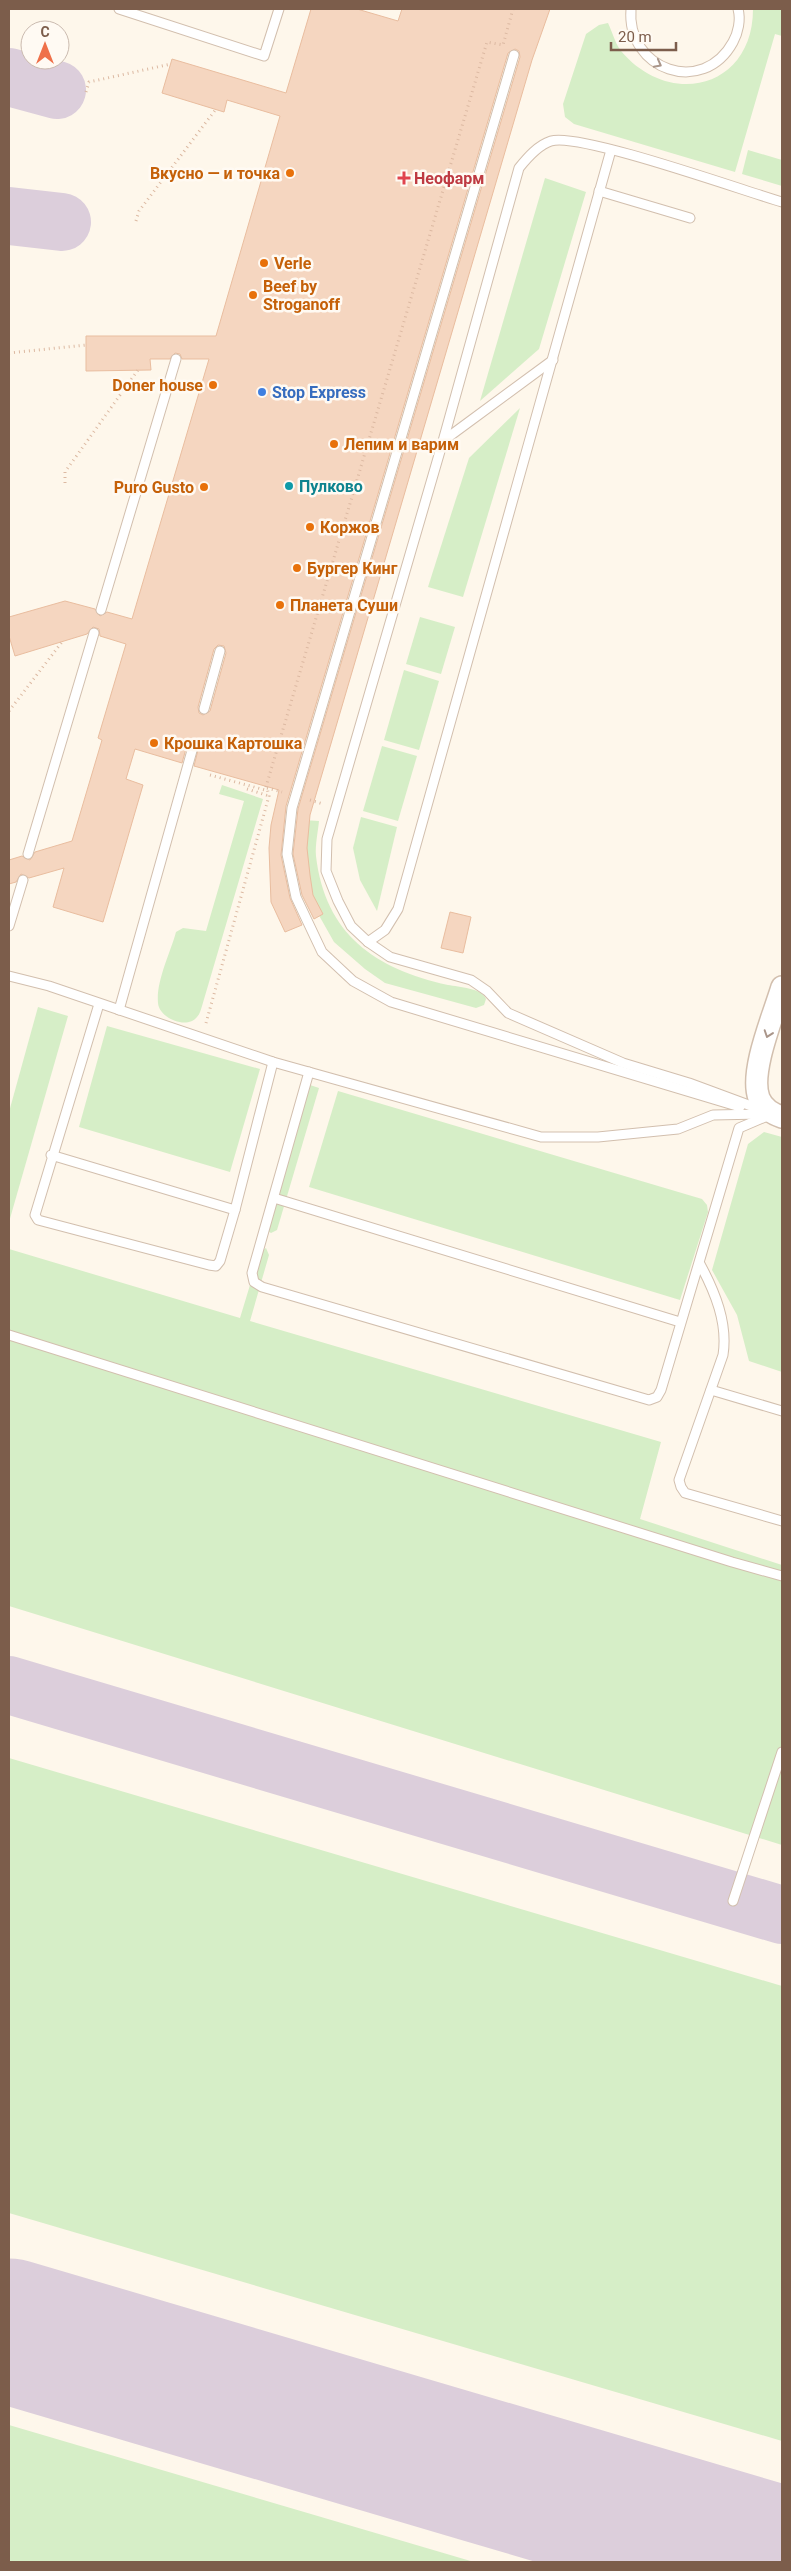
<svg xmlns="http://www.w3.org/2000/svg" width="791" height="2571" font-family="Roboto,sans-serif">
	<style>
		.green { fill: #d6eec7 }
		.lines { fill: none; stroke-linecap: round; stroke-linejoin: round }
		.taxiway { stroke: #dccedb; stroke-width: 58 }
		.runway { stroke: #dccedb; stroke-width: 145 }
		.building { fill: #f5d6c0; stroke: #e9bd9f; fill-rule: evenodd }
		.service-casing { stroke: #d2bfae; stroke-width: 11 }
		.tertiary-casing { stroke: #d2bfae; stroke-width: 24 }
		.path { stroke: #dcb9a2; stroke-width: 3; stroke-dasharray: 1 4; stroke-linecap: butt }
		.service { stroke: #fff; stroke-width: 9 }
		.tertiary { stroke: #fff; stroke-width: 21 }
		.oneway { stroke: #aa968a }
		.food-dot { fill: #e8710a; stroke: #fffaf3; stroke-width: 2 }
		.health-dot { fill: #e0444e; stroke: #fffaf3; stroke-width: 2 }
		.shop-dot { fill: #3f7fe0; stroke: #fffaf3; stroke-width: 2 }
		.culture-dot { fill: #0f9aa8; stroke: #fffaf3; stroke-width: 2 }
		.labels { text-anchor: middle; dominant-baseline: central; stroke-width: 5; stroke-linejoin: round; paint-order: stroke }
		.food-label { font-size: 16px; font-weight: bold; fill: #c56008; stroke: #fffaf3; text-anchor: start }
		.health-label { font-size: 16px; font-weight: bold; fill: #be3a42; stroke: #fffaf3; text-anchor: start }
		.shop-label { font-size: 16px; font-weight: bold; fill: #366cbe; stroke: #fffaf3; text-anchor: start }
		.culture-label { font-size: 16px; font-weight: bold; fill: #0d838f; stroke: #fffaf3; text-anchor: start }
	</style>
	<rect width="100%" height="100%" fill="#fef7eb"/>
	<!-- green -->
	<g class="green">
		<path d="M753,9H782V36L775,34L735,172L574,124L565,117L563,104L586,34L599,25L608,23C612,31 615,43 621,51C670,109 753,88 753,9Z"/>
		<polygon points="748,150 782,160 782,186 742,174"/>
		<polygon points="545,178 586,192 539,349 480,401"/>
		<polygon points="520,408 463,597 428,587 469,458"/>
		<polygon points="420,617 455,627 441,674 406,664"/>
		<polygon points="404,670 439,681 419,750 384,740"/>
		<polygon points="382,746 417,756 398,821 363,811"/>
		<path d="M222,785L263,799L202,1006C201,1009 200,1014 197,1017C187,1030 159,1018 158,1003C156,981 170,954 176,932L183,928L206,931L244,801L219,794Z"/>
		<polygon points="361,817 397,827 377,911 360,880 353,848"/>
		<path d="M303,820L319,821C318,832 315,845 316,856C325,934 375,969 448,985C459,987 482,988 486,999L484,1005L476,1008L385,983L365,969L334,942L308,896Z"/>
		<polygon points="38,1007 68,1016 9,1222 9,1112"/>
		<polygon points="107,1026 260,1069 230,1172 79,1127"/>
		<polygon points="310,1085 319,1088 277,1230 271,1233 268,1231"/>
		<polygon points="338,1091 702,1199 707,1205 708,1212 680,1300 309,1187"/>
		<polygon points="764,1132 782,1137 782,1372 749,1361 737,1315 712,1270 748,1144"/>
		<polygon points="266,1248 269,1255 250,1321 661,1442 640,1519 782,1565 782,1845 9,1606 9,1249 240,1318 260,1252"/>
		<polygon points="9,1758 782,1986 782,2441 9,2213"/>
		<polygon points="9,2425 474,2562 9,2562"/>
	</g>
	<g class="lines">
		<!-- taxiway -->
		<g class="taxiway">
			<polyline points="9,77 57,90"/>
			<polyline points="9,216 62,222"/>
			<polyline points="9,1685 782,1915"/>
		</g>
		<!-- runway -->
		<polyline class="runway" points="9,2331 782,2559"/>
	</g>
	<!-- building -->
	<g class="building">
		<path d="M311,9H357L398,21L402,9H550L532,60L310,815L307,848L310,875L313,895L323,914L314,919L302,895L293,854L298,809L520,57L519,51L515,49L508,53L286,806L281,855L290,898L302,925L285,932L271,902L269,848L271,825L279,790L194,766L199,746L194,741L187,745L182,763L135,749L126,779L143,785L103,922L53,907L64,868L29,878L21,874L16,882L9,884V860L22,856L30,860L35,852L72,841L102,740L98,738L126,644L100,636L99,629L93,627L87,634L15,656L9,636V617L65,601L95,609L100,616L107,612L132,619L209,359H182L180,354L175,353L170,359H150L151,370L86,371V336H216L280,116L227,100L224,112L162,93L172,59L286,93ZM218,645L224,646L226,653L210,711L203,715L199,713L198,707L214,649Z"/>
		<polygon points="450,912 471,917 463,953 441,948"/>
	</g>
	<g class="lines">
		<!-- service casing -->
		<g class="service-casing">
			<g id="service">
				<polyline points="119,9 264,56 279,9"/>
				<path d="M631,9C626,70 703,97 733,42C738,33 741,20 738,9"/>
				<polyline points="514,55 292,808 287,854 296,897 322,952 353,981 391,1002 740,1107"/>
				<polyline points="599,191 690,218"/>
				<polyline points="443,441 553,360"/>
				<polyline points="101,610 176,359"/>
				<polyline points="204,709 220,651"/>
				<polyline points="28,854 94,633"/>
				<polyline points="9,926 23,880"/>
				<polyline points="368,942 385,930 398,909 611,150"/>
				<polyline points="9,976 49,986 273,1062 541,1137 598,1137 678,1129 713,1115 762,1114"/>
				<polyline points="119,1010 193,747"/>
				<polyline points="309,1072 252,1273 254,1282 262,1287 649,1400 657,1397 661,1390 739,1128 772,1114"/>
				<path d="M762,1110L689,1083L623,1063L508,1013L487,991L471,980L390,957L368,942L351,926L338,901L326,871L327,839L443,441L519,168C527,158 538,145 551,141C579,132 744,191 782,202"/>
				<polyline points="51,1155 235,1210 220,1261 216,1266 209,1265 38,1220 35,1215 99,1004"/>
				<polyline points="274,1198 680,1322"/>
				<polyline points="235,1210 273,1062"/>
				<path d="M700,1264C715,1292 728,1323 723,1355L679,1480L681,1487L685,1493L782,1521"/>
				<polyline points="9,1335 732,1562 782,1576"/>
				<polyline points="711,1390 782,1411"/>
				<polyline points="733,1901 782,1752"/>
			</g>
		</g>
		<!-- tertiary casing -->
		<g class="tertiary-casing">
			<path id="tertiary" d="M782,987C774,1014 749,1072 759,1098C763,1108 773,1114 782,1117"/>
		</g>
		<!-- path -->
		<g class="path">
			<polyline points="86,92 89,82 171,64"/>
			<polyline points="136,221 139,211 216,109"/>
			<polyline points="9,353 86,345"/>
			<polyline points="65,483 65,472 138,370"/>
			<polyline points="9,711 62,642"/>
			<polyline points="210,775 265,790 487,42 503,45 513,9"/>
			<polyline points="267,788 282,792"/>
			<polyline points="247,789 269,796"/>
			<polyline points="310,800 323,804"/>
			<polyline points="206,1023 269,796 267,788"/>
		</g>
		<!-- service -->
		<use href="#service" class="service"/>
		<!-- tertiary -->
		<use href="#tertiary" class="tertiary"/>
	</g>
	<!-- one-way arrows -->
	<defs><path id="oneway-chevron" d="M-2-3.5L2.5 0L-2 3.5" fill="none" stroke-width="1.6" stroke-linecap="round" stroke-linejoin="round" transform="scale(1.25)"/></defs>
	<g class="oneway">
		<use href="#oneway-chevron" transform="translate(658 64) rotate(28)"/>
		<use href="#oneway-chevron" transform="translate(768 1034) rotate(109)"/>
	</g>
	<!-- markers -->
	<g class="food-dot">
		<circle cx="290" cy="173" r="5"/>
		<circle cx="264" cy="263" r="5"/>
		<circle cx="253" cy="295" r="5"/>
		<circle cx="213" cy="385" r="5"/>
		<circle cx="334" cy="444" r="5"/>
		<circle cx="204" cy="487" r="5"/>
		<circle cx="310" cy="527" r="5"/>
		<circle cx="297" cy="568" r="5"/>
		<circle cx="280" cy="605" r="5"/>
		<circle cx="154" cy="743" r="5"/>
	</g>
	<path class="health-dot" d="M401.5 170.5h5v5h5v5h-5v5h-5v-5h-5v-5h5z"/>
	<circle class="shop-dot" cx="262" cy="392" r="5"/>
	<circle class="culture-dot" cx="289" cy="486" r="5"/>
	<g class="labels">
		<!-- food labels -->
		<g class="food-label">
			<text x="280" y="173" text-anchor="end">Вкусно — и точка</text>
			<text x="274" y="263">Verle</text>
			<text x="263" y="286">Beef by<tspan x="263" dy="18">Stroganoff</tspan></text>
			<text x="203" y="385" text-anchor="end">Doner house</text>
			<text x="344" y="444">Лепим и варим</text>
			<text x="194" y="487" text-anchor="end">Puro Gusto</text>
			<text x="320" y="527">Коржов</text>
			<text x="307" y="568">Бургер Кинг</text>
			<text x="290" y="605">Планета Суши</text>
			<text x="164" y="743">Крошка Картошка</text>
		</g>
		<!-- health labels -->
		<g class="health-label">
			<text x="414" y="178">Неофарм</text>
		</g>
		<!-- shop labels -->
		<g class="shop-label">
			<text x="272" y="392">Stop Express</text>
		</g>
		<!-- culture labels -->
		<g class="culture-label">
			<text x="299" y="486">Пулково</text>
		</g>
	</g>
	<!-- border -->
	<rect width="791" height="2571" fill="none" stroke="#7c5d4b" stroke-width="20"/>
	<!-- north arrow -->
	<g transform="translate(45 45)"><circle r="24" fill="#fffaf3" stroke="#cbbbb0"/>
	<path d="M0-4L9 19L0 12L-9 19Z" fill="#ef7049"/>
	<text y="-8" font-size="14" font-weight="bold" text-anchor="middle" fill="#7c5d4b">С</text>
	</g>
	<!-- scale -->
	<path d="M611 42v8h65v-8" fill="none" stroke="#7c5d4b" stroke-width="2.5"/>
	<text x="618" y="42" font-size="15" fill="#7c5d4b" stroke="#fffaf3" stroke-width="4" paint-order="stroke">20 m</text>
</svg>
